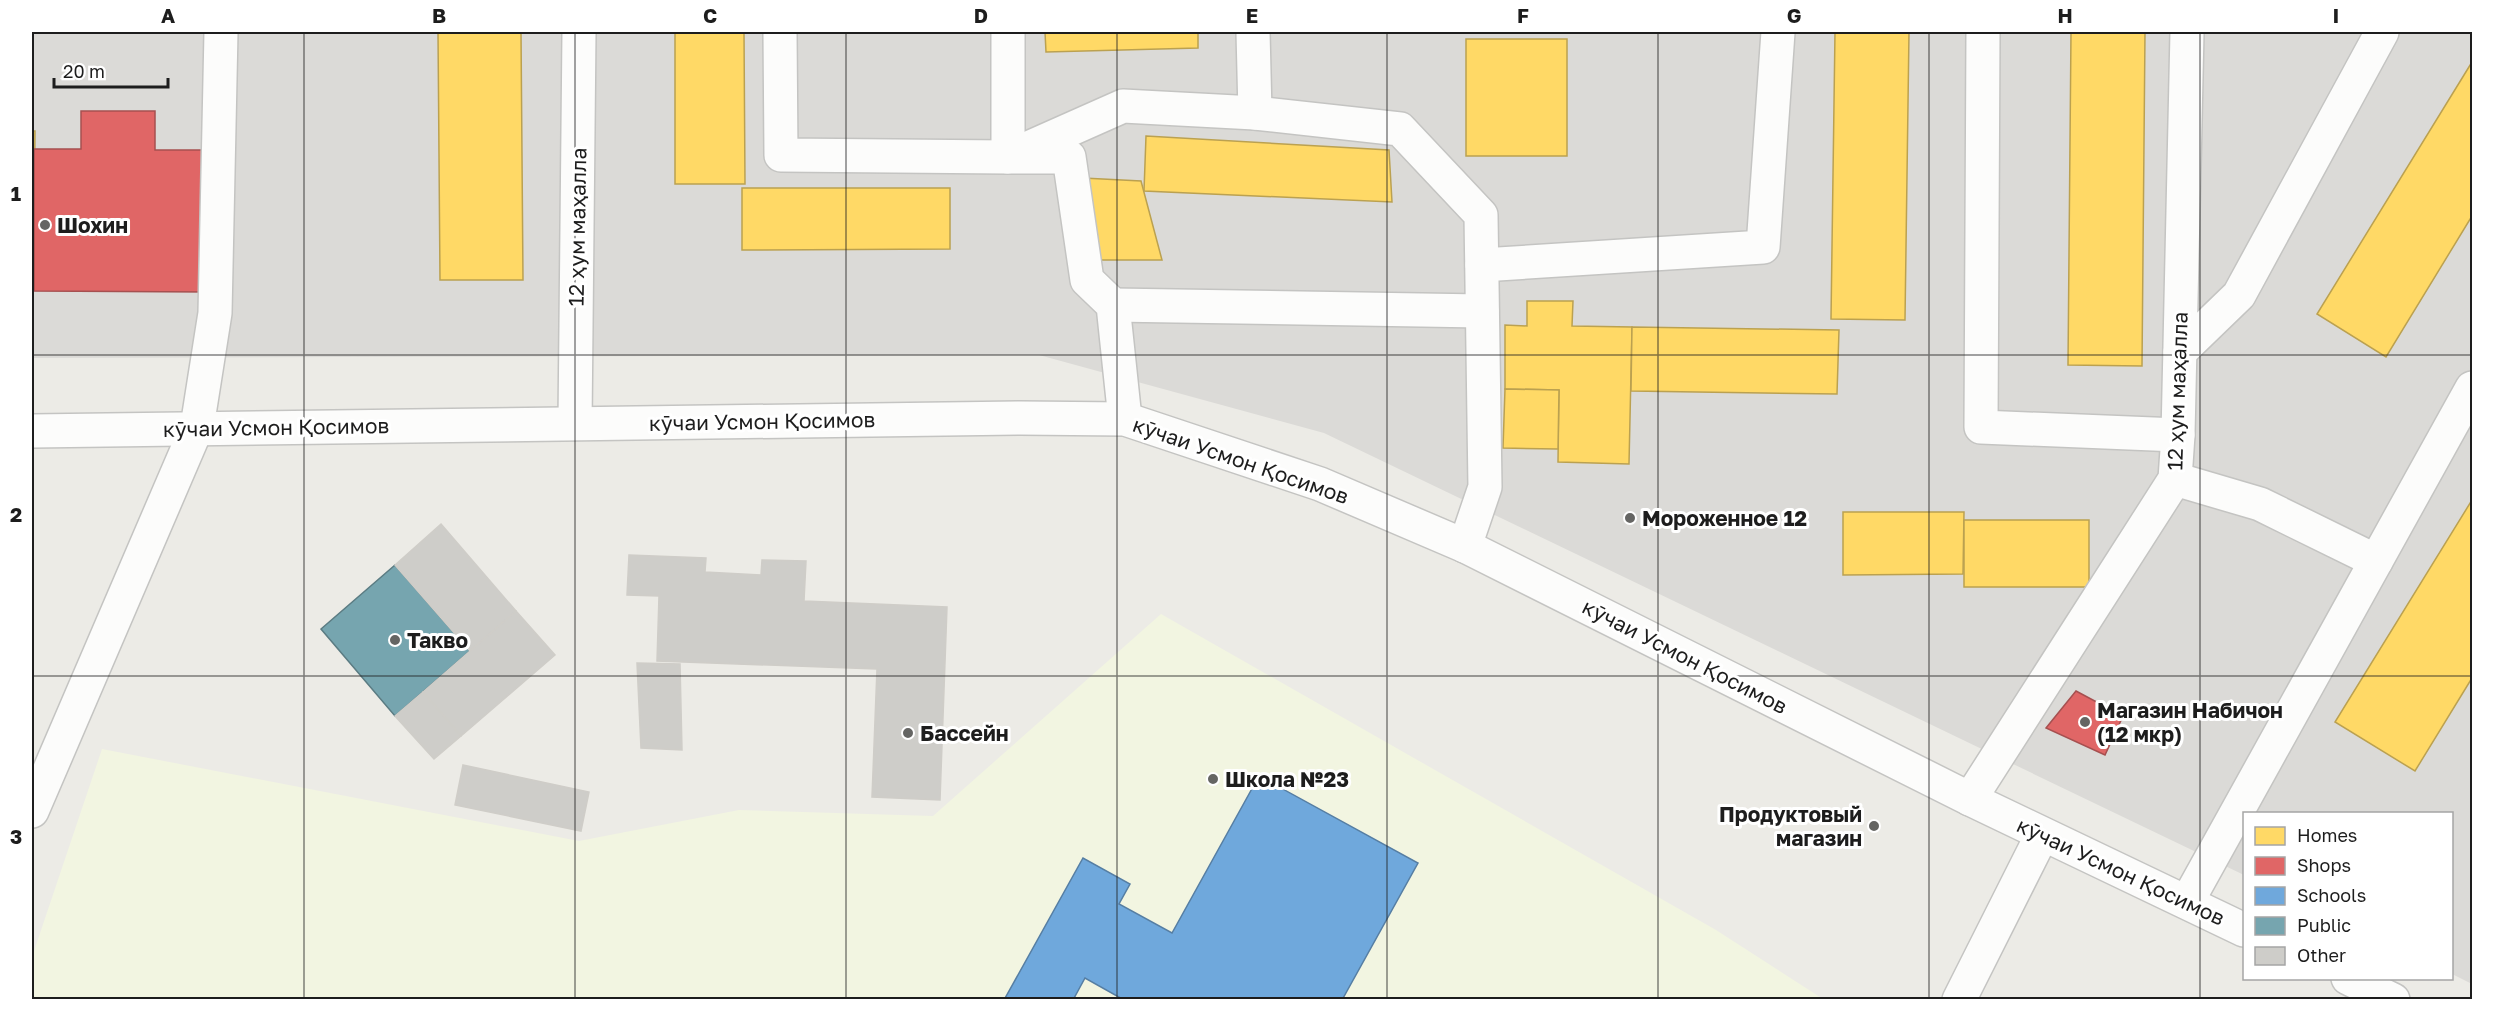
<svg xmlns="http://www.w3.org/2000/svg" width="2504" height="1031" font-family="'Golos Text',sans-serif">
	<style>
		.residential { fill: #dbdad7 }
		.education { fill: #f2f5e1 }
		.homes { fill: #ffd966; stroke: #bba150; stroke-width: 1.5 }
		.shops { fill: #e06666; stroke: #a65050; stroke-width: 1.5 }
		.schools { fill: #6fa8dc; stroke: #567ea3; stroke-width: 1.5 }
		.public { fill: #76a5af; stroke: #5b7c83; stroke-width: 1.5 }
		.building { fill: #cecdc9; stroke: #cfcdc8; stroke-width: 1.5 }
		.lines { fill: none; stroke-linecap: round; stroke-linejoin: round }
		.minor-casing { stroke: #c4c4c2; stroke-width: 36 }
		.minor { stroke: #fcfcfb; stroke-width: 33 }
		.grid { fill: none; stroke: #1d1d1d; stroke-width: 1.5; stroke-opacity: 0.55 }
		.poi-dot { fill: #656563; stroke: #fff; stroke-width: 2 }
		.labels { text-anchor: middle; dominant-baseline: central; stroke-width: 6; stroke-linejoin: round; paint-order: stroke }
		.poi-label { font-size: 21px; font-weight: bold; fill: #1d1d1d; stroke: #fff; text-anchor: start }
		.street-label { font-size: 21px; fill: #1d1d1d; stroke: #fff }
		.neatline { fill: none; stroke: #1d1d1d; stroke-width: 2 }
		.grid-label { font-size: 20px; text-anchor: middle; font-weight: bold; fill: #1d1d1d }
	</style>
	<rect width="100%" height="100%" fill="#ecebe6"/>
	<!-- residential -->
	<polygon class="residential" points="32,32 2472,32 2472,984 2452,974 2452,814 2244,814 2244,875 1324,433 1039,355 32,358"/>
	<!-- education -->
	<polygon class="education" points="1161,614 1716,930 1823,999 32,1000 32,957 102,749 579,841 739,810 933,816"/>
	<!-- homes -->
	<g class="homes">
		<polygon points="438,32 521,32 523,280 440,280"/>
		<polygon points="675,32 744,32 745,184 675,184"/>
		<polygon points="1045,32 1198,32 1198,48 1046,52"/>
		<polygon points="1835,32 1909,32 1905,320 1831,319"/>
		<polygon points="2071,32 2145,32 2142,366 2068,365"/>
		<rect x="1466" y="39" width="101" height="117"/>
		<polygon points="2472,62 2472,216 2386,357 2317,314"/>
		<polygon points="32,131 35,131 34,242 32,242"/>
		<polygon points="1146,136 1389,150 1392,202 1144,191"/>
		<polygon points="1083,178 1141,181 1162,260 1089,260"/>
		<polygon points="742,188 950,188 950,249 742,250"/>
		<polygon points="1527,301 1573,301 1572,326 1632,327 1629,464 1558,462 1559,390 1505,389 1505,325 1527,326"/>
		<polygon points="1632,327 1839,330 1837,394 1631,391"/>
		<polygon points="1505,389 1559,390 1558,449 1503,448"/>
		<polygon points="2472,500 2472,678 2415,771 2335,722"/>
		<polygon points="1843,512 1964,512 1963,574 1843,575"/>
		<rect x="1964" y="520" width="125" height="67"/>
	</g>
	<!-- shops -->
	<g class="shops">
		<polygon points="81,111 155,111 155,150 208,150 207,292 34,291 34,149 81,149"/>
		<polygon points="2076,691 2123,716 2105,755 2046,728"/>
	</g>
	<!-- schools -->
	<polygon class="schools" points="1259,776 1418,863 1342,1000 1124,1000 1085,978 1073,1000 1004,1000 1083,858 1130,884 1119,904 1172,933"/>
	<!-- public -->
	<polygon class="public" points="395,565 470,651 395,716 321,629"/>
	<!-- building -->
	<g class="building">
		<polygon points="441,524 516,611 470,651 395,565"/>
		<polygon points="629,555 706,558 705,572 761,575 762,560 806,561 804,601 947,607 940,800 872,797 877,669 657,661 659,596 627,595"/>
		<polygon points="516,611 555,655 461,736 423,692"/>
		<polygon points="637,663 680,664 682,750 641,748"/>
		<polygon points="423,692 461,736 434,759 395,716"/>
		<polygon points="463,765 589,792 581,831 455,805"/>
	</g>
	<g class="lines">
		<!-- minor casing -->
		<g class="minor-casing">
			<g id="minor">
				<polyline points="780,32 781,155 1008,157 1123,106 1255,113 1400,129 1481,215 1485,487 1465,546"/>
				<polyline points="1008,32 1008,157 1069,157 1087,280 1113,305 1125,419"/>
				<polyline points="1253,32 1255,113"/>
				<polyline points="1983,32 1981,427 2178,435"/>
				<polyline points="1482,265 1763,247 1778,32"/>
				<polyline points="1113,305 1482,311"/>
				<polyline points="2180,352 2239,295 2382,32"/>
				<polyline points="575,423 579,32"/>
				<polyline points="32,431 1020,418 1125,419 1320,484 1465,546 1970,799 2244,930"/>
				<polyline points="2175,479 2260,504 2376,561"/>
				<polyline points="1970,799 2175,479 2178,435 2187,32"/>
				<polyline points="32,811 197,427 215,313 221,32"/>
				<polyline points="2187,902 2472,388"/>
				<polyline points="2348,978 2393,1000"/>
				<polyline points="1959,1000 2042,835"/>
			</g>
		</g>
		<!-- minor -->
		<use href="#minor" class="minor"/>
	</g>
	<!-- grid -->
	<path class="grid" d="M304,32V1000M575,32V1000M846,32V1000M1117,32V1000M1387,32V1000M1658,32V1000M1929,32V1000M2200,32V1000M32,355H2472M32,676H2472"/>
	<!-- markers -->
	<g class="poi-dot">
		<circle cx="45" cy="225" r="6"/>
		<circle cx="1630" cy="518" r="6"/>
		<circle cx="395" cy="640" r="6"/>
		<circle cx="2085" cy="722" r="6"/>
		<circle cx="908" cy="733" r="6"/>
		<circle cx="1213" cy="779" r="6"/>
		<circle cx="1874" cy="826" r="6"/>
	</g>
	<g class="labels">
		<!-- poi labels -->
		<g class="poi-label">
			<text x="57" y="225">Шохин</text>
			<text x="1642" y="518">Мороженное 12</text>
			<text x="407" y="640">Такво</text>
			<text x="2097" y="710">Магазин Набичон<tspan x="2097" dy="24">(12 мкр)</tspan></text>
			<text x="920" y="733">Бассейн</text>
			<text x="1225" y="779">Школа №23</text>
			<text x="1862" y="814" text-anchor="end">Продуктовый<tspan x="1862" dy="24">магазин</tspan></text>
		</g>
		<!-- street labels -->
		<g class="street-label">
			<text transform="translate(577 227) rotate(-89)">12 ҳум маҳалла</text>
			<text transform="translate(2177 391) rotate(-88)">12 ҳум маҳалла</text>
			<text transform="translate(762 421) rotate(-1)">кӯчаи Усмон Қосимов</text>
			<text transform="translate(276 427) rotate(-1)">кӯчаи Усмон Қосимов</text>
			<text transform="translate(1241 460) rotate(19)">кӯчаи Усмон Қосимов</text>
			<text transform="translate(1685 656) rotate(27)">кӯчаи Усмон Қосимов</text>
			<text transform="translate(2121 871) rotate(25)">кӯчаи Усмон Қосимов</text>
		</g>
	</g>
	<!-- border -->
	<rect width="2504" height="1031" fill="none" stroke="#ffffff" stroke-width="66"/>
	<!-- legend -->
	<rect x="2243" y="812" width="210" height="168" fill="#ffffff" stroke="#a5a5a5" stroke-width="1.5"/>
	<rect x="2255" y="827" width="30" height="18" fill="#ffd966" stroke="#a5a5a5" stroke-width="1.5"/>
	<text x="2297" y="842" font-size="18" fill="#1d1d1d">Homes</text>
	<rect x="2255" y="857" width="30" height="18" fill="#e06666" stroke="#a5a5a5" stroke-width="1.5"/>
	<text x="2297" y="872" font-size="18" fill="#1d1d1d">Shops</text>
	<rect x="2255" y="887" width="30" height="18" fill="#6fa8dc" stroke="#a5a5a5" stroke-width="1.5"/>
	<text x="2297" y="902" font-size="18" fill="#1d1d1d">Schools</text>
	<rect x="2255" y="917" width="30" height="18" fill="#76a5af" stroke="#a5a5a5" stroke-width="1.5"/>
	<text x="2297" y="932" font-size="18" fill="#1d1d1d">Public</text>
	<rect x="2255" y="947" width="30" height="18" fill="#cecdc9" stroke="#a5a5a5" stroke-width="1.5"/>
	<text x="2297" y="962" font-size="18" fill="#1d1d1d">Other</text>
	<!-- scale -->
	<path d="M54 78v9h114v-9" fill="none" stroke="#1d1d1d" stroke-width="3"/>
	<text x="63" y="78" font-size="18" fill="#1d1d1d" stroke="#ffffff" stroke-width="4.5" paint-order="stroke">20 m</text>
	<rect x="33" y="33" width="2438" height="965" class="neatline"/>
	<g class="grid-label">
		<text x="168" y="23">A</text>
		<text x="439" y="23">B</text>
		<text x="710" y="23">C</text>
		<text x="981" y="23">D</text>
		<text x="1252" y="23">E</text>
		<text x="1523" y="23">F</text>
		<text x="1794" y="23">G</text>
		<text x="2065" y="23">H</text>
		<text x="2336" y="23">I</text>
		<text x="16" y="201">1</text>
		<text x="16" y="522">2</text>
		<text x="16" y="844">3</text>
	</g>
</svg>
